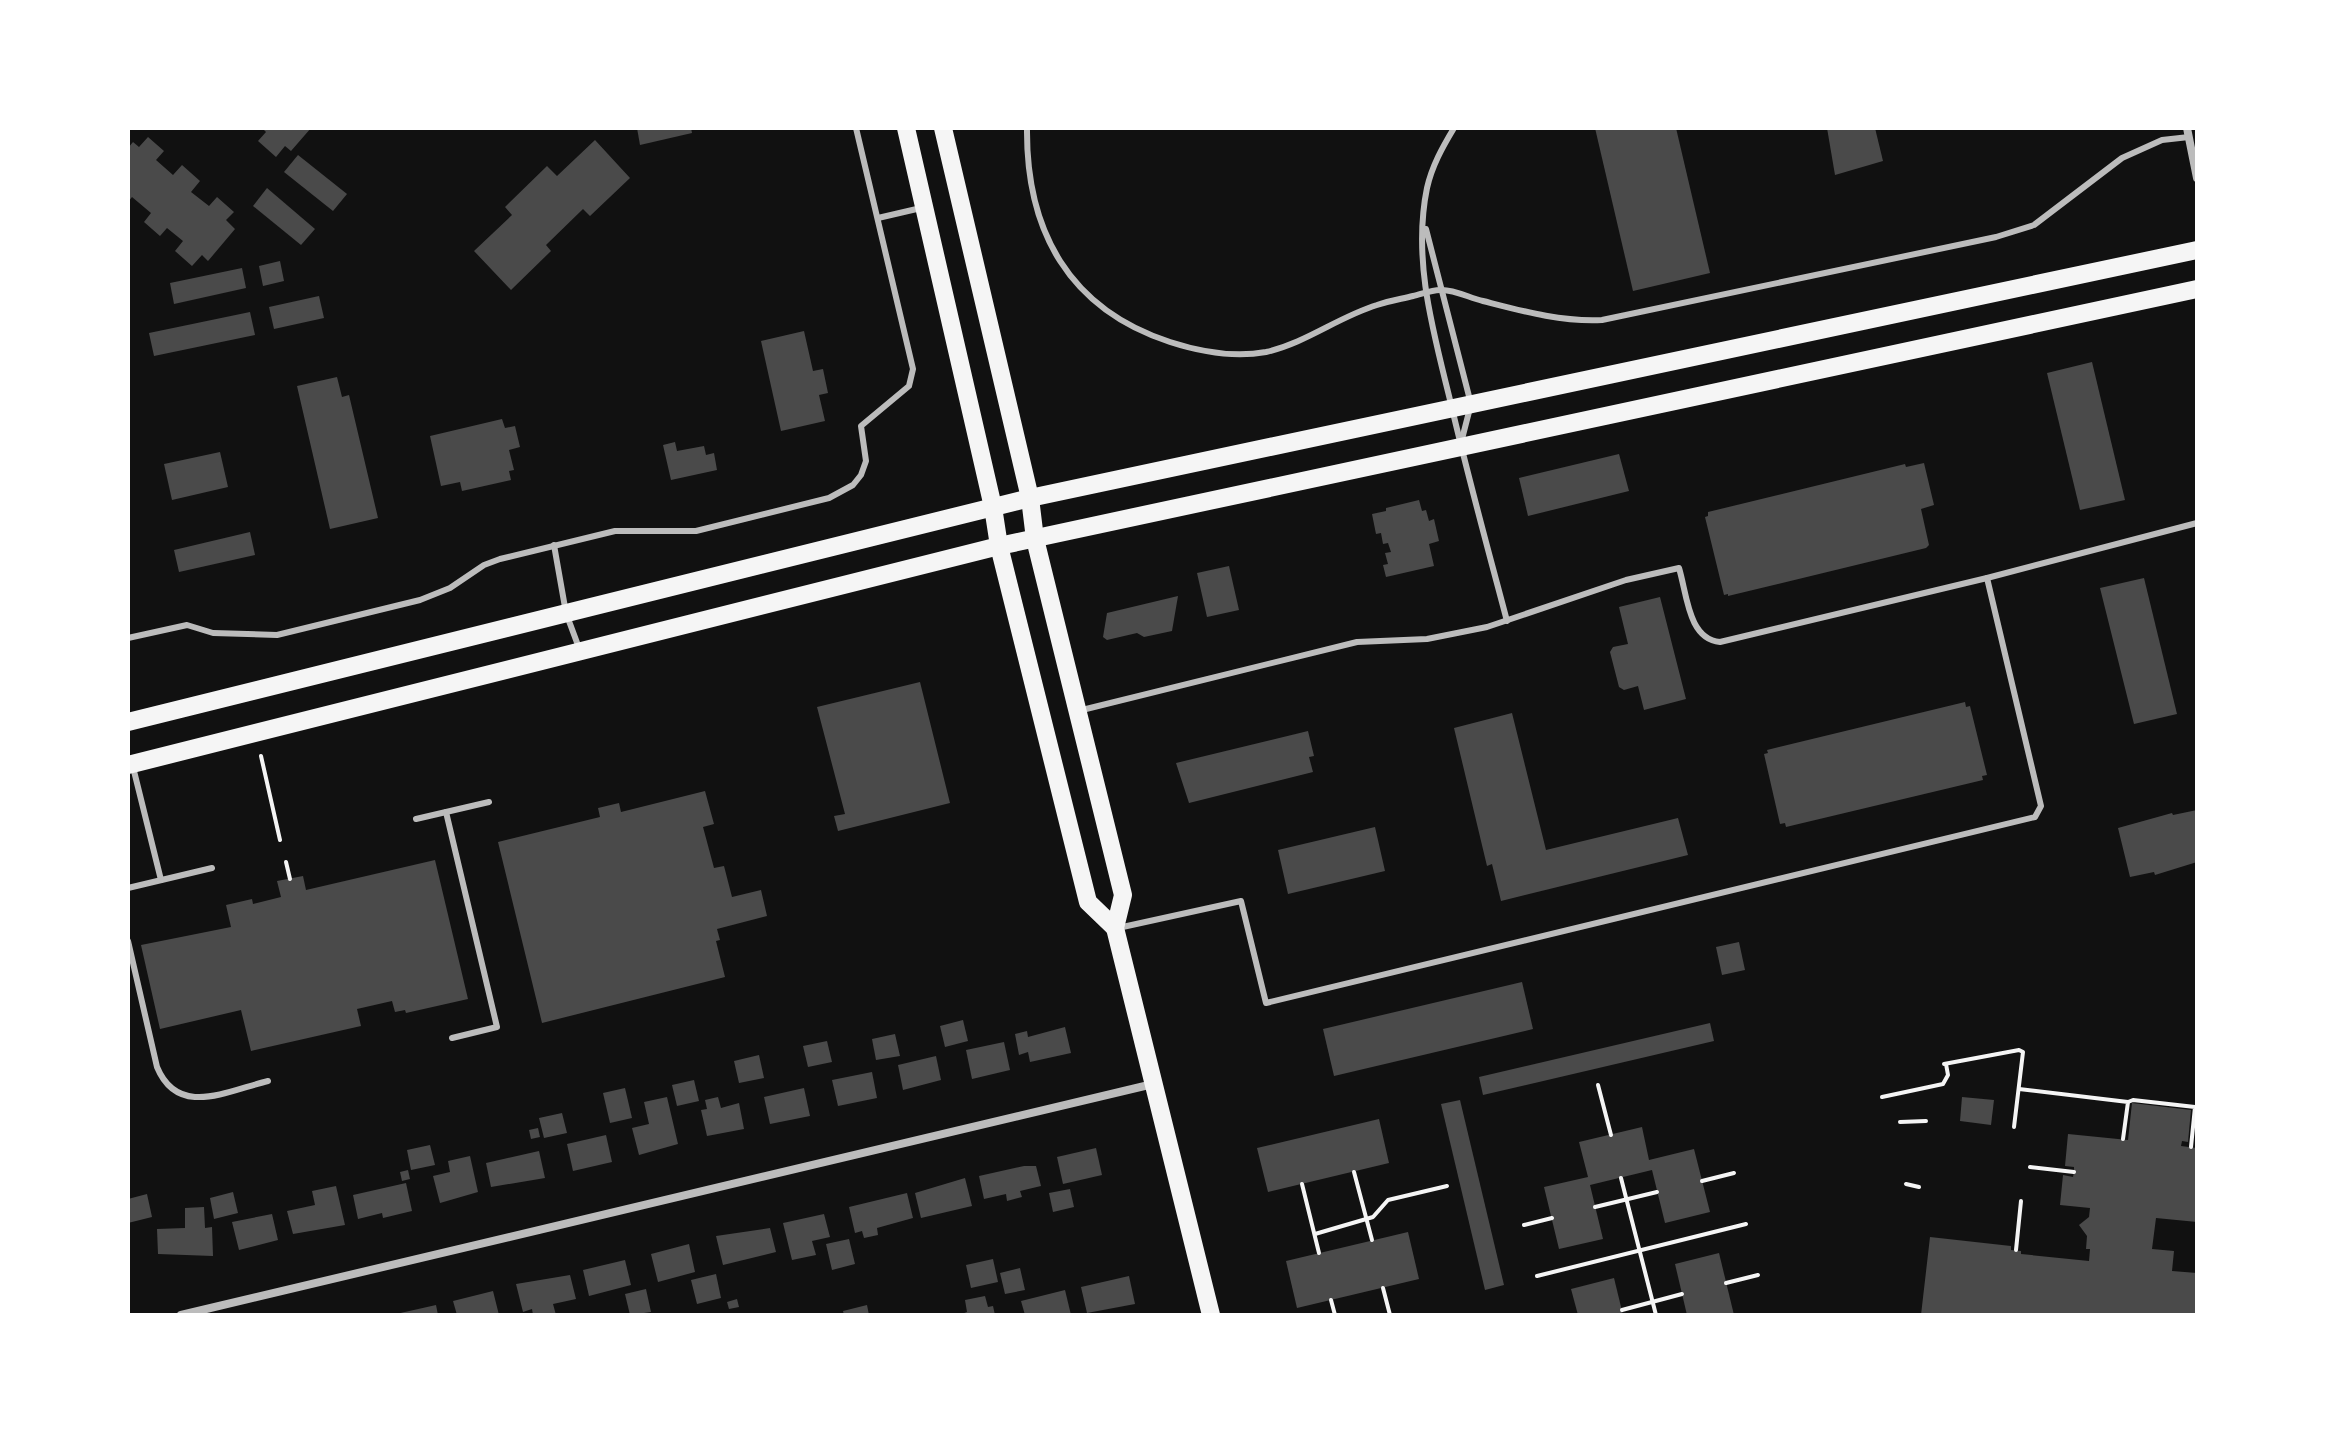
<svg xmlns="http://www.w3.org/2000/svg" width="2325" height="1443" font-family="'Playfair Display',serif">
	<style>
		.building { fill: #4a4a4a }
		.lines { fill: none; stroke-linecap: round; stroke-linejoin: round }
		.path { stroke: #f5f5f5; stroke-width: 4 }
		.service { stroke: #bcbcbc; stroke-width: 6 }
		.minor { stroke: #bcbcbc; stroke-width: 8 }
		.primary { stroke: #f5f5f5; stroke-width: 18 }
	</style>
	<rect width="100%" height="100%" fill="#111"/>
	<!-- building -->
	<g class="building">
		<polygon points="262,128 311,128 291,151 285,146 276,157 258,141 266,132"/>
		<polygon points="637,128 691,128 692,133 640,145"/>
		<polygon points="1595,128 1676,128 1710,273 1633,291"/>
		<polygon points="1827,128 1875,128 1883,161 1835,175"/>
		<polygon points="148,137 164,151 156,160 173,175 182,165 200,181 191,192 209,206 217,197 234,212 226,220 235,229 208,261 202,255 192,266 175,251 183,241 167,228 160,236 144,222 151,213 132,197 128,202 128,148 133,142 139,147"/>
		<polygon points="595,140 630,178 590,216 583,209 546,245 551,251 511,290 474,251 512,215 505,207 547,166 557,176"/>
		<polygon points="298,155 347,194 333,211 284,172"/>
		<polygon points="267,188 315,229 301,245 253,206"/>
		<polygon points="280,261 284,281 263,286 259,266"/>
		<polygon points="242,268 246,288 174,304 170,283"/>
		<polygon points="319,296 324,318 274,329 269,307"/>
		<polygon points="250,312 255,335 154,356 149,333"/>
		<polygon points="804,331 813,371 823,369 828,393 819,395 825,421 781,431 761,341"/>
		<polygon points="2092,362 2125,500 2080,510 2047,373"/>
		<polygon points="337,377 342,397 349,395 378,518 330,529 297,386"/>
		<polygon points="502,419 505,428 515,426 520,447 509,450 514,470 509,471 511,480 462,491 460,482 441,486 430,436"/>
		<polygon points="675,442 677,451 704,446 706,455 714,453 717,470 671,480 663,445"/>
		<polygon points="220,452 228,487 172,500 164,464"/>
		<polygon points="1619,454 1629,491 1528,516 1519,478"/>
		<polygon points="1924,463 1934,505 1921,509 1929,545 1926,548 1728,596 1728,594 1724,595 1705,517 1708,516 1708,512 1905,464 1906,467"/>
		<polygon points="1419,500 1422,511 1426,510 1429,521 1434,519 1439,541 1429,544 1434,566 1386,577 1383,565 1388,564 1385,553 1391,552 1388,543 1383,544 1381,533 1376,534 1372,514 1386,511 1386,508"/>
		<polygon points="250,532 255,555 179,572 174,550"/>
		<polygon points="1229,566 1239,610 1207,617 1197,573"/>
		<polygon points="2144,578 2177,714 2134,724 2100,588"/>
		<polygon points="1178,596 1172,631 1144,637 1137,633 1107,640 1103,637 1107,613"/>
		<polygon points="1660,597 1686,699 1644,710 1638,686 1624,690 1619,687 1610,652 1613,647 1628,644 1619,607"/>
		<polygon points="920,682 950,803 838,831 834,816 845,814 817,707"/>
		<polygon points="1965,702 1966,707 1970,706 1987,775 1982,776 1983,780 1786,827 1785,823 1780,824 1764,754 1768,753 1767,750"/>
		<polygon points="1512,713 1546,850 1678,818 1688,855 1501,901 1492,864 1487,866 1454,728"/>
		<polygon points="1308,731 1314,756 1309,757 1313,772 1189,803 1176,763"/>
		<polygon points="705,791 714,824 703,827 714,868 724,866 732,897 761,890 767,916 717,929 720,940 716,941 725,977 542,1023 498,842 600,817 598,808 619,803 621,812"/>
		<polygon points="2197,810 2197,862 2155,875 2154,872 2130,877 2118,828 2172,813 2173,815"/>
		<polygon points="1375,827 1385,871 1288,894 1278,850"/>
		<polygon points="435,860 468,999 406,1013 405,1010 395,1012 392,1001 357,1009 361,1026 251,1051 241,1010 160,1029 141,945 231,927 226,905 252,899 253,904 281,897 277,881 303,876 306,890"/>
		<polygon points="1739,942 1745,970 1722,975 1716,947"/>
		<polygon points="1522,982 1533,1029 1334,1076 1323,1029"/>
		<polygon points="963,1020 968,1041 945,1047 940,1026"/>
		<polygon points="1710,1023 1714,1041 1483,1095 1479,1077"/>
		<polygon points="1065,1027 1071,1053 1030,1062 1028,1052 1019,1055 1015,1034 1027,1031 1028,1037"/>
		<polygon points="895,1034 900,1056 876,1060 872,1039"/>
		<polygon points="827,1041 832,1062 808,1067 803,1046"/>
		<polygon points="1004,1042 1010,1070 972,1079 966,1050"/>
		<polygon points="759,1055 764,1078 739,1083 734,1061"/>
		<polygon points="936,1056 941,1080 903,1090 898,1065"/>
		<polygon points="872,1072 877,1098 838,1106 832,1080"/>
		<polygon points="694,1080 699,1101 677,1106 672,1085"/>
		<polygon points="625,1088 632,1118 610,1123 603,1093"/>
		<polygon points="804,1088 810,1116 770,1124 764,1097"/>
		<polygon points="667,1097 678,1144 639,1155 632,1128 649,1124 644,1102"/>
		<polygon points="718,1097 721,1108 739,1103 744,1129 707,1136 701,1110 707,1109 705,1100"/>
		<polygon points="1962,1097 1994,1100 1991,1125 1960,1121"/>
		<polygon points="1460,1100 1504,1285 1485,1290 1441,1104"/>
		<polygon points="2132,1103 2191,1110 2188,1142 2182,1141 2181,1146 2197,1148 2197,1222 2156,1218 2152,1249 2174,1251 2172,1271 2197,1273 2197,1315 1921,1315 1930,1237 2011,1246 2011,1250 2021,1251 2021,1254 2089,1261 2090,1249 2086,1249 2087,1236 2079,1225 2089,1217 2090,1208 2060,1205 2063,1175 2073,1177 2074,1172 2074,1167 2065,1166 2068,1134 2128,1140"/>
		<polygon points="562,1113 567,1133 544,1138 539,1118"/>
		<polygon points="1379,1119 1389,1163 1268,1192 1257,1148"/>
		<polygon points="1642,1127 1649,1160 1694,1149 1710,1212 1665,1223 1652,1170 1590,1185 1603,1239 1559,1249 1544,1187 1588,1177 1579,1142"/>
		<polygon points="538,1128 540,1137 531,1139 529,1130"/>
		<polygon points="606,1135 612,1162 573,1171 567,1144"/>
		<polygon points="430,1145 435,1165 411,1170 407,1150"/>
		<polygon points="1096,1148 1102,1175 1063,1184 1057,1157"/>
		<polygon points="539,1151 545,1178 491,1187 486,1163"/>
		<polygon points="470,1156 478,1192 440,1203 433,1176 450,1172 448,1161"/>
		<polygon points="1024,1166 1036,1166 1041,1186 1020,1191 1022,1197 1007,1201 1006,1194 984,1199 979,1176"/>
		<polygon points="408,1170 410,1179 402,1181 400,1172"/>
		<polygon points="965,1178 972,1206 921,1218 915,1193"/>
		<polygon points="406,1183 412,1211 383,1218 382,1213 358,1219 353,1195"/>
		<polygon points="336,1186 345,1225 293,1234 287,1211 315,1205 312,1191"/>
		<polygon points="1070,1189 1074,1207 1053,1212 1049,1193"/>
		<polygon points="233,1192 238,1213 214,1219 210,1198"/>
		<polygon points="907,1193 913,1218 877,1228 878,1235 864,1238 862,1231 855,1233 849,1207"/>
		<polygon points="147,1194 152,1217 128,1223 128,1199"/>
		<polygon points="204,1207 205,1228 212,1227 213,1256 158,1254 157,1229 185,1228 185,1208"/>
		<polygon points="272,1214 278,1240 239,1250 232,1222"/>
		<polygon points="824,1214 830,1237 812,1241 816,1255 792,1260 783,1223"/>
		<polygon points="770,1228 776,1252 723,1265 716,1236"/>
		<polygon points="1408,1232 1419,1279 1297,1308 1286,1261"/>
		<polygon points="849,1239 855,1264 832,1270 826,1244"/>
		<polygon points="689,1244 695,1272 658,1282 651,1254"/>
		<polygon points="1719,1253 1734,1315 1687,1315 1675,1264"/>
		<polygon points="993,1259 998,1282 971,1288 966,1265"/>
		<polygon points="625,1260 631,1285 589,1296 583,1270"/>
		<polygon points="1020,1268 1025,1290 1005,1294 1000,1273"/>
		<polygon points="716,1274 721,1298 697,1304 691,1280"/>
		<polygon points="570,1275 576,1299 553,1304 556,1315 533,1315 532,1309 523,1312 516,1284"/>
		<polygon points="1129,1276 1135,1304 1087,1313 1081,1287"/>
		<polygon points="1614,1278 1623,1315 1578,1315 1571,1289"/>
		<polygon points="646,1289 651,1312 630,1315 625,1294"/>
		<polygon points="1065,1290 1071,1315 1025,1315 1021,1301"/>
		<polygon points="493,1291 499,1315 457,1315 453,1301"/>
		<polygon points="985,1296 988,1307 993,1306 995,1315 959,1315 967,1312 965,1300"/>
		<polygon points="737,1299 739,1307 729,1309 727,1302"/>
		<polygon points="436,1305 438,1315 397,1315 396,1314"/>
		<polygon points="867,1305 869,1315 844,1315 843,1311"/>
	</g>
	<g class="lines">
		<!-- path -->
		<g class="path">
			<polyline points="261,756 280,840"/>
			<polyline points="286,862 290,879"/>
			<polyline points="1944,1064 2019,1050 2023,1052 2014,1127"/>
			<polyline points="1598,1085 1611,1135"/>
			<polyline points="2019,1089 2128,1102 2123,1139"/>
			<polyline points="1882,1097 1943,1084 1948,1075 1946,1064"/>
			<polyline points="2128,1102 2133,1100 2195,1107 2191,1147"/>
			<polyline points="1900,1122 1926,1121"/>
			<polyline points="2030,1167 2074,1172"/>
			<polyline points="1354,1172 1372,1240"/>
			<polyline points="1621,1178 1656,1315"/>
			<polyline points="1702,1181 1734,1173"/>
			<polyline points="1302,1184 1319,1253"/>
			<polyline points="1906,1184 1919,1187"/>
			<polyline points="1595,1207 1657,1192"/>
			<polyline points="1524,1225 1552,1218"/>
			<polyline points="1315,1234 1373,1217 1388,1200 1447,1186"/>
			<polyline points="2016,1250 2021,1201"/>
			<polyline points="1537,1276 1746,1224"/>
			<polyline points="1726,1283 1758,1275"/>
			<polyline points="1383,1288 1390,1315"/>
			<polyline points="1331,1300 1335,1315"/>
			<polyline points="1622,1310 1682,1294"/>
		</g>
		<!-- service -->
		<g class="service">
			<path d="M1027,128C1026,231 1069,309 1170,342C1201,352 1234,358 1266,352C1306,343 1338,317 1377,305C1389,301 1401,299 1413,296C1422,294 1433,289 1442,290C1455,290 1470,298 1483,301C1522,311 1561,322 1602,320L1996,237L2034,225L2122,158L2162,140L2189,137"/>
			<path d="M1454,128C1442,148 1432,166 1427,188C1412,261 1434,334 1451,404C1468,477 1488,549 1507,621"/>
			<polyline points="878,218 921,208"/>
			<polyline points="1426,229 1471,404 1461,443"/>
			<polyline points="554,545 566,613 579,648"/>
			<polyline points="128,638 187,625 213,633 277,635 420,600 450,588 484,565 500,559 615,531 696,531 829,498 853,485 861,475 866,461 861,426 909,386 913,369 856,128"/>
			<path d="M1082,710L1357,642L1427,639L1487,627L1626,580L1679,568C1687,594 1688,639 1720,642L1987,578L2197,523"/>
			<polyline points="133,767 161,880"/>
			<polyline points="446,812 497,1027 452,1038"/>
			<polyline points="416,819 489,802"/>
			<polyline points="128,888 212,868"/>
			<polyline points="1118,928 1241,901 1266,1003 2035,817 2041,806 1987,578"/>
			<path d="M128,941L157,1067C178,1118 227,1091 268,1081"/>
		</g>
		<!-- minor -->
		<g class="minor">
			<polyline points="2187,128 2197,178"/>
			<polyline points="181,1315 1153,1084"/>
		</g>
		<!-- primary -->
		<g class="primary">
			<polyline points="906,128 993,507 999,546 1088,902 1115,928"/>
			<polyline points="943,128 1030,498 1035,539 1123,895 1115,928 1211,1315"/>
			<polyline points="128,722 1030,498 2197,250"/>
			<polyline points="128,765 999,546 2197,289"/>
		</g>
	</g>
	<!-- border -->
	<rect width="2325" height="1443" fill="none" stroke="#ffffff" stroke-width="260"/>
</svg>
